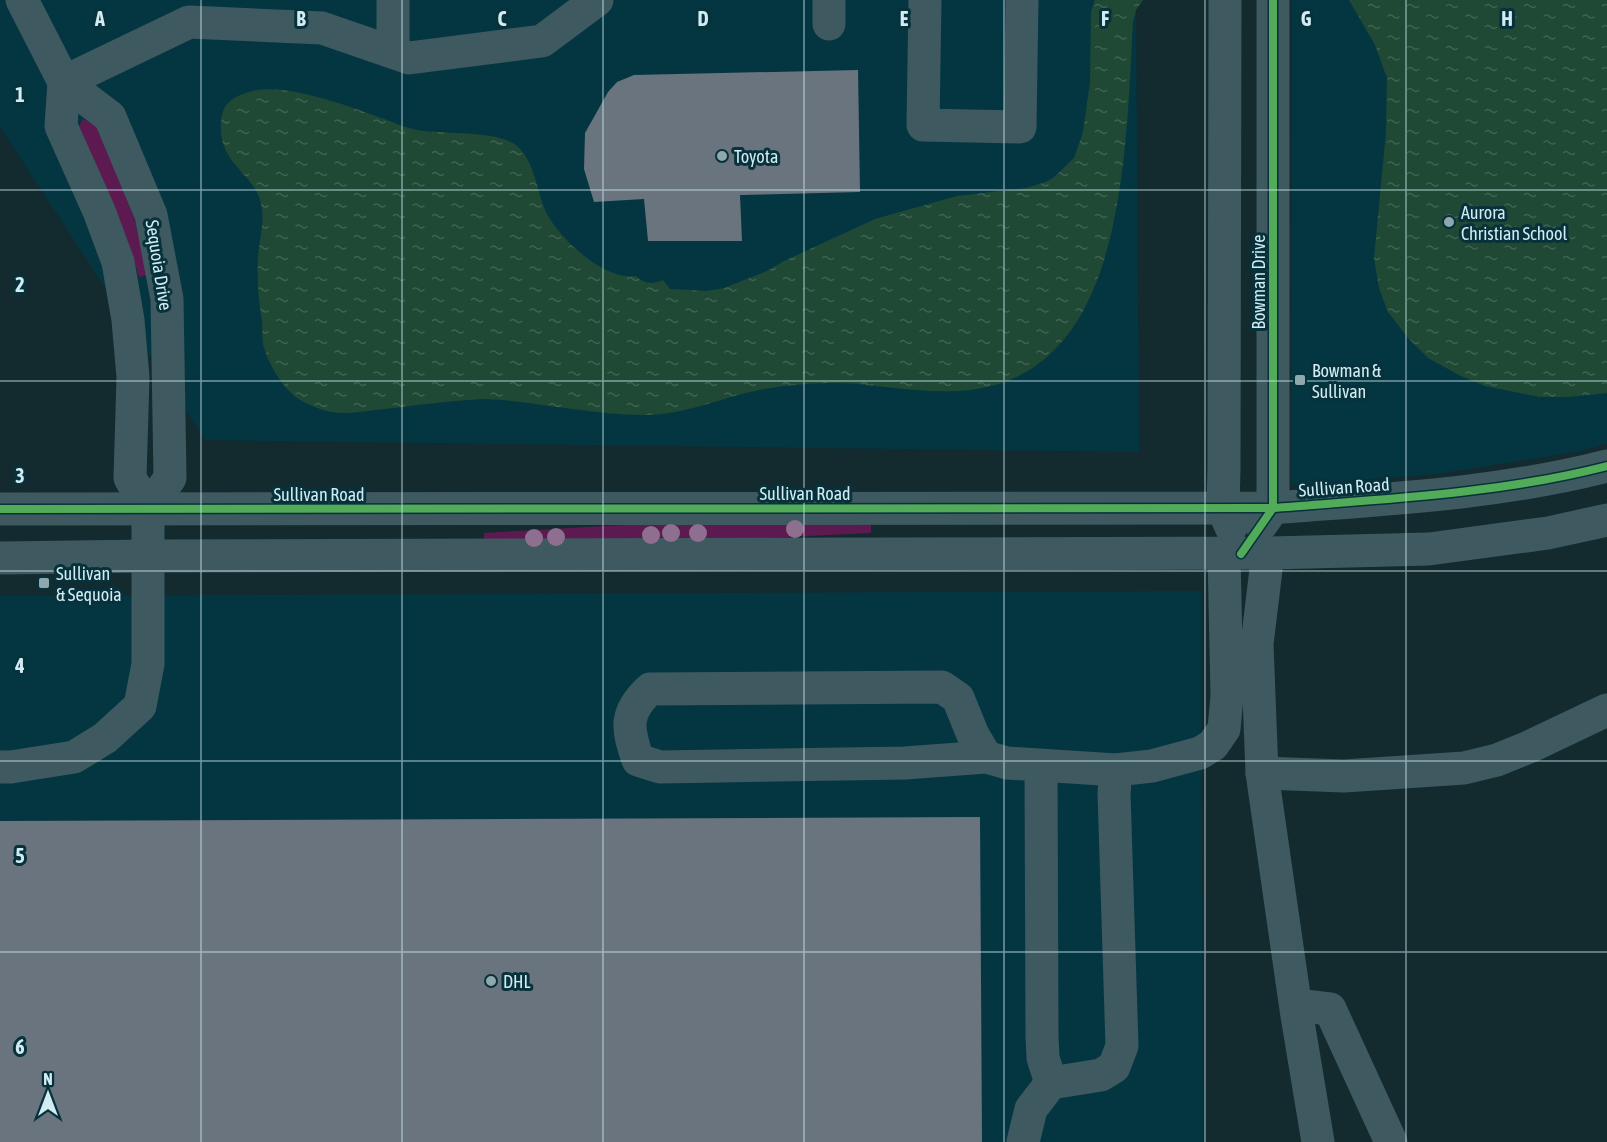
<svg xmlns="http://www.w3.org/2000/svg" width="1607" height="1142" font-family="'Asap Condensed',sans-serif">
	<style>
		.built { fill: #043641 }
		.green { fill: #5c1a51 }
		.water { fill: url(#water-ripples) }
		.building { fill: #69747f }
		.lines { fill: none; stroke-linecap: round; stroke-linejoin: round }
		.minor { stroke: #3f5960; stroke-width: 33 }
		.cycleway-casing { stroke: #07313b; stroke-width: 11 }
		.cycleway { stroke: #51ab58; stroke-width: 8 }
		.tree { fill: #8f6f8f }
		.grid { fill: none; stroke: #d2ecf4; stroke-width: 1.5; stroke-opacity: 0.55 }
		.poi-dot { fill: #8fa8af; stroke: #07313b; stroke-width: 2 }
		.labels { text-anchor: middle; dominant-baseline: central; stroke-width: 6; stroke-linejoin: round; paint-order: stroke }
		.poi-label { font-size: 18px; fill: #d2ecf4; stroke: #07313b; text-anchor: start }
		.street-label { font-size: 18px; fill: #d2ecf4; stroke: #07313b }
		.grid-label { font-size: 20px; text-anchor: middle; font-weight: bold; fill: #d2ecf4; stroke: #07313b; stroke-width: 6; stroke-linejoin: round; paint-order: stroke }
	</style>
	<defs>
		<pattern id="water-ripples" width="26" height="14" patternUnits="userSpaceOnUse" patternTransform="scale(1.5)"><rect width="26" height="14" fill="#1f4934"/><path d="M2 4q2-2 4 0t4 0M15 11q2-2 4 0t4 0" fill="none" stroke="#3f6352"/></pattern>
	</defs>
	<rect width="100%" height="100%" fill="#132a2f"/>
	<!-- built -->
	<g class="built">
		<polygon points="0,0 1136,0 1139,452 205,440 0,127"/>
		<polygon points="1292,0 1607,0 1607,443 1581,451 1437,474 1291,485"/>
		<polygon points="1201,591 1203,1142 0,1142 0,596"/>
	</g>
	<!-- green -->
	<g class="green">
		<polygon points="83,119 95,124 115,168 134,218 148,275 139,277 128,241 77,130"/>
		<polygon points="871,521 871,533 659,543 484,545 484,533 623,525"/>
	</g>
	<!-- water -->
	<g class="water">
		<path d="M1095,0H1143L1136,10L1133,22C1127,119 1127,285 1050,354C1034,369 1013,381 991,386C937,400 881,382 827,383C801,384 775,386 750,392C716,400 681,415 646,415C614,415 581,410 549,406C527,403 504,399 482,399C446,401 411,406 375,410C360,412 342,415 327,411C319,409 307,404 300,400C283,389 268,364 263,344C262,335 263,325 261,315C258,296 257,276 258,257C259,241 264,226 262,209C258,171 213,166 222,115C225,101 236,96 249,92C281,81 349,106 381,118C393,122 405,128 417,130C444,135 503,129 520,149C535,165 537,192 546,212C559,239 605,281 636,276C644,284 653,285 663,280L670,289L707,291L724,288L767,271L784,261L875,219L957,196L1026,188L1043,183L1053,178L1074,158L1083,132L1090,82L1091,12Z"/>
		<polygon points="1349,0 1607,0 1607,393 1568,397 1540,397 1485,386 1459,375 1428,358 1408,338 1388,312 1379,288 1374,258 1386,132 1387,78 1375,45"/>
	</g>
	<!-- building -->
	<g class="building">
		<polygon points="858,70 860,192 740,195 742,241 648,241 644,199 594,202 584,169 585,133 608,92 617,82 634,75"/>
		<polygon points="980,817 982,1142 0,1142 0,821"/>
	</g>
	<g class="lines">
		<!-- minor -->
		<g class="minor">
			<polyline points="22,0 64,82 110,117 151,215 167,299 170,478 148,509"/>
			<polyline points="829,0 829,24"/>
			<polyline points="925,0 923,125 1020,127 1022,0"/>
			<polyline points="1225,0 1224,468 1223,508 1231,527"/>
			<polyline points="393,52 393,0"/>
			<polyline points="64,82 189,22 322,28 409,58 542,41 597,0"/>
			<path d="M0,509L1273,508C1385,499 1498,494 1607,466"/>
			<polyline points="1261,525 1273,508 1273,0"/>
			<polyline points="1268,553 1257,644 1262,773 1297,1016 1318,1142"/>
			<polyline points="0,558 148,556 1268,553 1429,549 1548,533 1607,520"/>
			<path d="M986,757L905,763L660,767L638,760C627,728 624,713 650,689L942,687L958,698L973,735L986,757L1007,763L1116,770"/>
			<polyline points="1041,766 1042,1037 1043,1058 1051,1083"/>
			<polyline points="0,767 11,767 74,757 105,738 140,706 148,664 148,509 130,478 133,377 128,320 118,262 99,211 61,126 64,82"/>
			<polyline points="1262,773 1344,776 1464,768 1497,760 1529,747 1607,710"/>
			<polyline points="1296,1005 1330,1009 1391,1142"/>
			<polyline points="1023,1142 1031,1109 1051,1083 1101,1075 1114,1067 1122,1046 1114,793 1116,770 1152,766 1200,753 1213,745 1224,729 1227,696 1224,554"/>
		</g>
		<!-- cycleway casing -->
		<g class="cycleway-casing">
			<g id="cycleway">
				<path d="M0,509L1273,508C1385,499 1498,494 1607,466"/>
				<polyline points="1241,554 1273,508 1273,0"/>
			</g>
		</g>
		<!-- cycleway -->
		<use href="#cycleway" class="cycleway"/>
	</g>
	<!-- trees -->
	<g class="tree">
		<circle cx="795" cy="529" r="9"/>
		<circle cx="671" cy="533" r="9"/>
		<circle cx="698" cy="533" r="9"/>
		<circle cx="651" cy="535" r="9"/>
		<circle cx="556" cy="537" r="9"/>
		<circle cx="534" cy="538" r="9"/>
	</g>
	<!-- grid -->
	<path class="grid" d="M201,0V1142M402,0V1142M603,0V1142M804,0V1142M1004,0V1142M1205,0V1142M1406,0V1142M0,190H1607M0,381H1607M0,571H1607M0,761H1607M0,952H1607"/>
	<!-- markers -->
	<g class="poi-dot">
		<circle cx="722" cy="156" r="6"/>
		<circle cx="1449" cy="222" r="6"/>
		<rect x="1294" y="374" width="12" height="12" rx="3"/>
		<rect x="38" y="577" width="12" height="12" rx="3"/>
		<circle cx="491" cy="981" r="6"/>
	</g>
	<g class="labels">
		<!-- poi labels -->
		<g class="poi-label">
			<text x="734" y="156">Toyota</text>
			<text x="1461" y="212">Aurora<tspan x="1461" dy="21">Christian School</tspan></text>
			<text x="1312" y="370">Bowman &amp;<tspan x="1312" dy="21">Sullivan</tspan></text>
			<text x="56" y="573">Sullivan<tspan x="56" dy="21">&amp; Sequoia</tspan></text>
			<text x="503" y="981">DHL</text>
		</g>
		<!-- street labels -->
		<g class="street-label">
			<text transform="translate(159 265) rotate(81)">Sequoia Drive</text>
			<text transform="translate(1258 282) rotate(-90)">Bowman Drive</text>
			<text transform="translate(1344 487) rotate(-4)">Sullivan Road</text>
			<text x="805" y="493">Sullivan Road</text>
			<text x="319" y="494">Sullivan Road</text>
		</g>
	</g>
	<g class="grid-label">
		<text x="100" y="26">A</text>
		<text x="301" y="26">B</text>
		<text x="502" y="26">C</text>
		<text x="703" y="26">D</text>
		<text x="904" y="26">E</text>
		<text x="1105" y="26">F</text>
		<text x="1306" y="26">G</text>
		<text x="1507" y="26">H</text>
		<text x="20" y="102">1</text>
		<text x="20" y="292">2</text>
		<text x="20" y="483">3</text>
		<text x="20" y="673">4</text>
		<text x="20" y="863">5</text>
		<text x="20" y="1054">6</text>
	</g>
	<!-- north arrow -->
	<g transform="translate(48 1094)" stroke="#07313b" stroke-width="4.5" paint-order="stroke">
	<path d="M0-4.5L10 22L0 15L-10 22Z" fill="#d2ecf4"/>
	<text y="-9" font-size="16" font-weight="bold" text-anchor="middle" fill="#d2ecf4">N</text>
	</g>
</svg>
